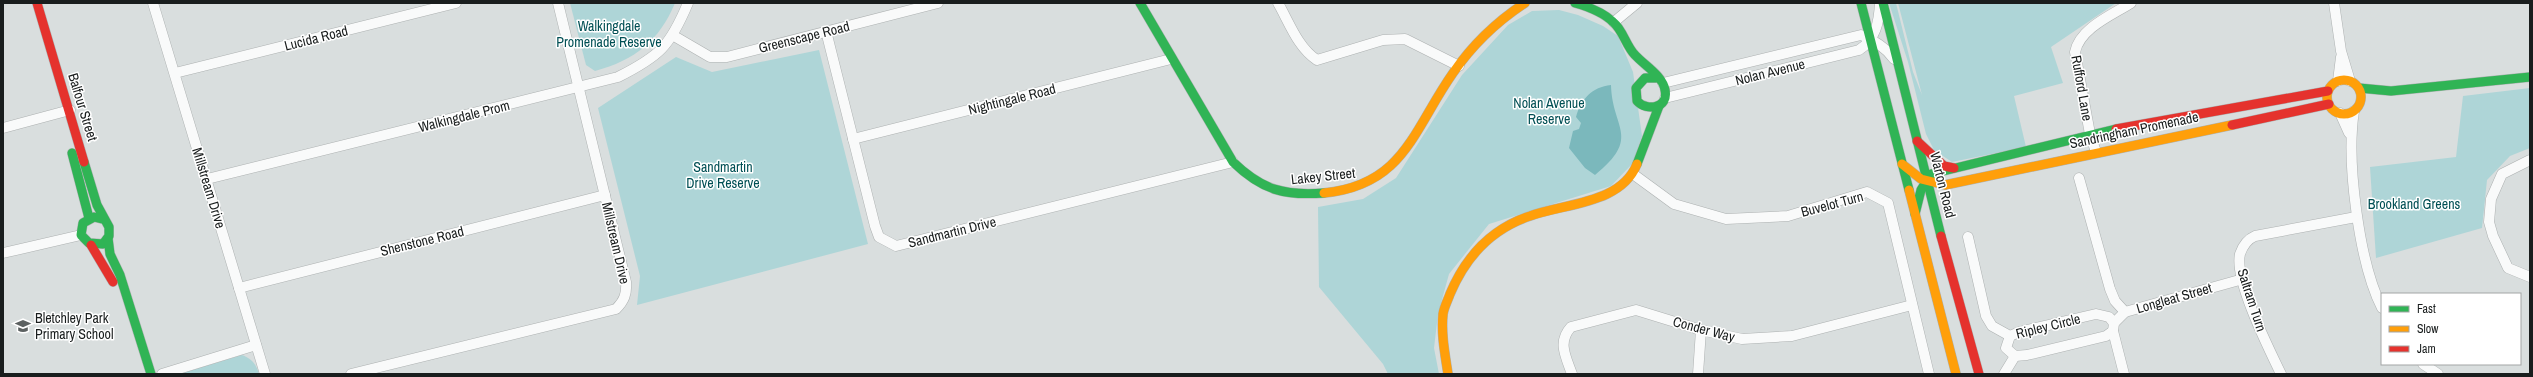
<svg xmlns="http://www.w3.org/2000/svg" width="2533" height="377" font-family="'Archivo Narrow',sans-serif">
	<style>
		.green { fill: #aed5d7 }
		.water { fill: #7bb8bc }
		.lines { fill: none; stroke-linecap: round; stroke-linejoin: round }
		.street-casing { stroke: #adb1b1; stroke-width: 11 }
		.fast-casing { stroke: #adb1b1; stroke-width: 10 }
		.slow-casing { stroke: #adb1b1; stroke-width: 10 }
		.jam-casing { stroke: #adb1b1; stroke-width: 10 }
		.street { stroke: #f9fafa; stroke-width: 10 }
		.fast { stroke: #30b455; stroke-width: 9 }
		.slow { stroke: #ff9f0a; stroke-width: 9 }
		.jam { stroke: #e5322d; stroke-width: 9 }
		.labels { text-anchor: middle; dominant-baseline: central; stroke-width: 3; stroke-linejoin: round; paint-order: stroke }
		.park-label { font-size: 14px; fill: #004f54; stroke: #fff }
		.street-label { font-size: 14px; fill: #191d1d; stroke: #fff }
		.poi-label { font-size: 14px; fill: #191d1d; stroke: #fff; text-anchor: start }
	</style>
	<rect width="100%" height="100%" fill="#d9dede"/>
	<!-- green -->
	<g class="green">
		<path d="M570,3H675C659,41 635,60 595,71L586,65Z"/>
		<polygon points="1889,3 1896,3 1913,72 1922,95 1898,3 2116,3 2051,47 2063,83 2014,96 2026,147 1952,162 1934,150 1926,134 1908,62"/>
		<polygon points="1559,10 1578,15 1603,26 1618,36 1633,72 1642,136 1633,163 1611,186 1489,224 1449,274 1438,314 1434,348 1439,374 1388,374 1383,364 1319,287 1318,207 1363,199 1396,178 1462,75 1508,25 1532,11"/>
		<polygon points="819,50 868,244 637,305 640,276 598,108 676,57 712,72"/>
		<polygon points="2530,88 2530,148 2510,156 2487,180 2482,228 2376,258 2370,167 2456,157 2463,96"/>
		<path d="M242,355C252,359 256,364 259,374H179Z"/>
	</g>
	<!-- water -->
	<path class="water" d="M1611,85C1612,129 1642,137 1595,175L1585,168L1569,148L1573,131L1579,129L1581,123L1576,117C1581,99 1592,87 1611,85Z"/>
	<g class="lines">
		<!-- street casing -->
		<g class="street-casing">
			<g id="street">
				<polyline points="153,3 265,374"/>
				<path d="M1278,3C1289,22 1298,48 1317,60L1383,40L1405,39L1459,66"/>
				<polyline points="2334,3 2341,51 2350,81"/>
				<polyline points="1614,22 1637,3"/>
				<polyline points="826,31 875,226 879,237 896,246 1233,162"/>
				<polyline points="674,36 710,57 727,57 938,3"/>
				<polyline points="175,73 456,3"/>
				<polyline points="2338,81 2341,57"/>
				<path d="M1663,83L1861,35C1875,41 1885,47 1894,59"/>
				<path d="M1665,98L1859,50C1876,39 1879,22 1880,3"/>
				<path d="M2354,111C2346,161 2359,263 2382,308"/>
				<polyline points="2340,113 2349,133"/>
				<polyline points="3,128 70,110"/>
				<polyline points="853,139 1171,59"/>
				<path d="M2096,152L2090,134L2075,52C2080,28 2112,15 2131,3"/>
				<polyline points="2530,160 2502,174 2491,199 2489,222 2493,236 2508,268 2530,277"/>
				<polyline points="1633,174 1674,204 1726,219 1788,216 1867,192 1888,203 1929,374"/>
				<polyline points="2079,178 2110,289 2115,301 2125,312"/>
				<path d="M207,179L618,77C660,56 670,46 688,3"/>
				<polyline points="1968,237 1986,316 1992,326 2010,336"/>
				<polyline points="3,253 81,235"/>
				<polyline points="239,288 605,195"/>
				<polyline points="2113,331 2106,336 2027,355 2015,356 2006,348 2010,336 2019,332 2096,314 2109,317 2114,323"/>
				<polyline points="2423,364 2438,374"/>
				<polyline points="162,374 256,345"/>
				<path d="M351,374L616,309C624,301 627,294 626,282L558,3"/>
				<path d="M1572,374C1566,357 1557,342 1571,327L1636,310L1701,330L1742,339L1792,336L1912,305"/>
				<polyline points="1698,374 1701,330"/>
				<polyline points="2004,374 2015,356"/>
				<polyline points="2124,374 2113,331 2114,323 2125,312 2243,279"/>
				<path d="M2281,374C2269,349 2234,280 2240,254C2243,245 2248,239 2255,236L2356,217"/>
			</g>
		</g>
		<!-- fast casing -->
		<g class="fast-casing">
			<g id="fast">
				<path d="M1140,3L1233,162C1262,190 1284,196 1324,193"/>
				<path d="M1575,3C1589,7 1603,12 1613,22C1623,30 1626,46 1635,55C1644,65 1663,76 1665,90C1669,108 1647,112 1637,101L1636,88L1645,78H1656"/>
				<polyline points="1861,3 1909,190"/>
				<polyline points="1883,3 1941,236"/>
				<polyline points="2359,88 2391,91 2530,77"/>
				<polyline points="72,153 89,218"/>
				<polyline points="84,162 97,205 109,227 109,236 103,244 89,243 81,235 83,223 94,217 102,219"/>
				<polyline points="1637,164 1659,106"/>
				<polyline points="1915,214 1921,190 1931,174 2116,129"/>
				<polyline points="108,238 110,254 120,275 151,374"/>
			</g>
		</g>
		<!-- slow casing -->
		<g class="slow-casing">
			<g id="slow">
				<circle cx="2344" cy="97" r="17"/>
				<polyline points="1902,164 1921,179 1945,185 2232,125"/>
				<polyline points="1909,190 1956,374"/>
				<path d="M1324,193C1404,185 1413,130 1453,73C1473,44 1496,22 1525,3"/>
				<path d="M1448,374C1445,354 1441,334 1443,314C1444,307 1448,300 1450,294C1466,256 1491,229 1530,216C1566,203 1621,204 1637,164"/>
			</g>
		</g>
		<!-- jam casing -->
		<g class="jam-casing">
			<g id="jam">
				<polyline points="37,3 84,162"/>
				<polyline points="2232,125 2329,104"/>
				<polyline points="2116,129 2328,91"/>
				<polyline points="1917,141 1944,166 1954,168"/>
				<polyline points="1941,236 1979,374"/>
				<polyline points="91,245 113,282"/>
			</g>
		</g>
		<!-- street -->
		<use href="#street" class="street"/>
		<!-- fast -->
		<use href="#fast" class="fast"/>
		<!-- slow -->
		<use href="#slow" class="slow"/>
		<!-- jam -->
		<use href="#jam" class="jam"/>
	</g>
	<!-- icons -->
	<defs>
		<g id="school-bare" transform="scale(1.2)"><path d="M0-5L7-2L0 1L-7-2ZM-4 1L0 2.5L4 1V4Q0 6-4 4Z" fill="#5c6161" stroke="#fff" stroke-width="2.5" paint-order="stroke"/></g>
	</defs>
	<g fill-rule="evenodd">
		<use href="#school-bare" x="23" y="326"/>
	</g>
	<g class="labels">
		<!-- park labels -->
		<g class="park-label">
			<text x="609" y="26">Walkingdale<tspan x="609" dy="16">Promenade Reserve</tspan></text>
			<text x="1549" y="103">Nolan Avenue<tspan x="1549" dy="16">Reserve</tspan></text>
			<text x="723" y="167">Sandmartin<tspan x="723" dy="16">Drive Reserve</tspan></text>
			<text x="2414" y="204">Brookland Greens</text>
		</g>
		<!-- street labels -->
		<g class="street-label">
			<text transform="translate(804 37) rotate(-14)">Greenscape Road</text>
			<text transform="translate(316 38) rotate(-14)">Lucida Road</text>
			<text transform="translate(1770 72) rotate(-14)">Nolan Avenue</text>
			<text transform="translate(2082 88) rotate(80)">Rufford Lane</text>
			<text transform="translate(1012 99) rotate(-14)">Nightingale Road</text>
			<text transform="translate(83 107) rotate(73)">Balfour Street</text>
			<text transform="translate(464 116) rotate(-14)">Walkingdale Prom</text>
			<text transform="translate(2134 130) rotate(-12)">Sandringham Promenade</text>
			<text transform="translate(1323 176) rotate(-6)">Lakey Street</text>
			<text transform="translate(1943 185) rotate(76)">Warton Road</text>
			<text transform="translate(209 188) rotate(73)">Millstream Drive</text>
			<text transform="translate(1832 204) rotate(-15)">Buvelot Turn</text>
			<text transform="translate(952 232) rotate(-14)">Sandmartin Drive</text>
			<text transform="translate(422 241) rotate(-14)">Shenstone Road</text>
			<text transform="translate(616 243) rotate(77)">Millstream Drive</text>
			<text transform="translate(2174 298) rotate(-16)">Longleat Street</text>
			<text transform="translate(2252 300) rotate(72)">Saltram Turn</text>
			<text transform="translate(2048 326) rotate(-14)">Ripley Circle</text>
			<text transform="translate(1704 329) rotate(15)">Conder Way</text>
		</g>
		<!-- poi labels -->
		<g class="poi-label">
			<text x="35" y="318">Bletchley Park<tspan x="35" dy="16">Primary School</tspan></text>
		</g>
	</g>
	<!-- border -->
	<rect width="2533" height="377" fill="none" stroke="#191d1d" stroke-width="8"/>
	<!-- legend -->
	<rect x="2381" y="293" width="140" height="72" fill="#ffffff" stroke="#a3a5a5"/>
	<rect x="2389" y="306" width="20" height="6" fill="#30b455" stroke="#a3a5a5"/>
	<text x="2417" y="313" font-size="12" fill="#191d1d">Fast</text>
	<rect x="2389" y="326" width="20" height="6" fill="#ff9f0a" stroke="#a3a5a5"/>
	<text x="2417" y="333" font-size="12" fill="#191d1d">Slow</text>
	<rect x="2389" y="346" width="20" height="6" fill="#e5322d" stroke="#a3a5a5"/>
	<text x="2417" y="353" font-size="12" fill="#191d1d">Jam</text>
</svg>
